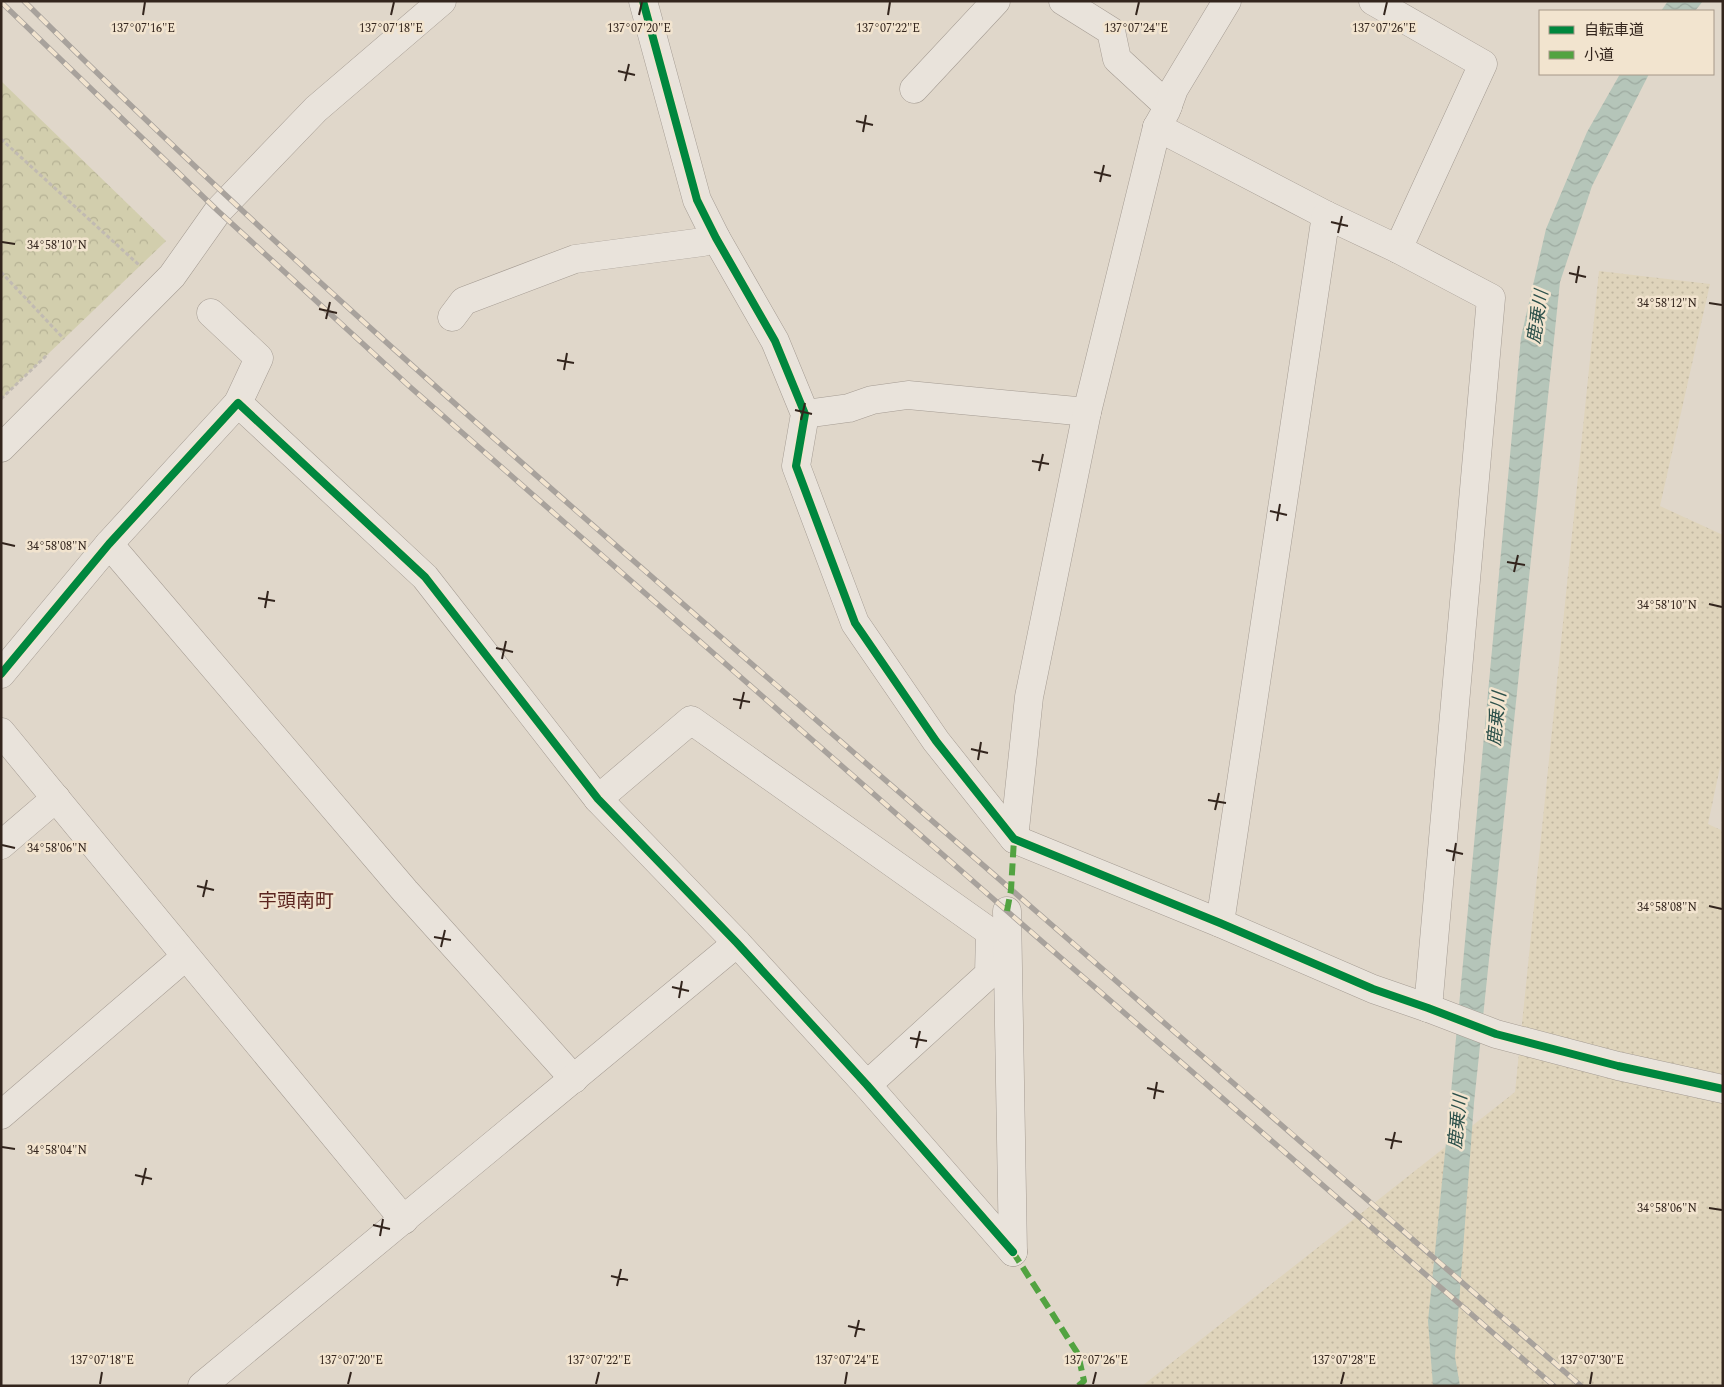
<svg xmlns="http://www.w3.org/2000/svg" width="1724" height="1387" font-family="Spectral,'Noto Sans JP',serif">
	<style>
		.farmland { fill: url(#farmland-dots) }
		.forest { fill: url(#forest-crowns) }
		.water { fill: url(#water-waves) }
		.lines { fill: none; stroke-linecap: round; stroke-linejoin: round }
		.street-casing { stroke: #a59c93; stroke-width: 29 }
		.path { stroke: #c1bab2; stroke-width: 3; stroke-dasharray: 4 2.5; stroke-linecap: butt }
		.street { stroke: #e9e3db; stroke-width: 28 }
		.rail-casing { stroke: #a8a29c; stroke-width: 5.5 }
		.rail { stroke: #f2e4cf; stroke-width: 4; stroke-dasharray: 11; stroke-linecap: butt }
		.quiet { stroke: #52a341; stroke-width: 6; stroke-dasharray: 12 6; stroke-linecap: butt }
		.cycleway-casing { stroke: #f2e4cf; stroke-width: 11 }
		.cycleway { stroke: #00873e; stroke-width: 8 }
		.ticks { fill: none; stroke: #33251d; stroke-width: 2 }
		.labels { text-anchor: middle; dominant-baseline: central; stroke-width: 5; stroke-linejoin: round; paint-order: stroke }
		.water-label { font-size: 18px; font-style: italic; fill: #2d514b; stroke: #f2e4cf }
		.quarter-label { font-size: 19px; fill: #5c251f; stroke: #f2e4cf }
		.ticks-label { font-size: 12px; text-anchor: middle; fill: #33251d; stroke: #f2e4cf; stroke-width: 5; stroke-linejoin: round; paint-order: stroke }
	</style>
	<defs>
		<pattern id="farmland-dots" width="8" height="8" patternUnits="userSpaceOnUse" patternTransform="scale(1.25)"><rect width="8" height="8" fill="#dfd4bb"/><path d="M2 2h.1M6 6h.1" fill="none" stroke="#c0b6a0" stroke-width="1.8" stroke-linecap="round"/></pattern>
		<pattern id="forest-crowns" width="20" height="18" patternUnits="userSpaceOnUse" patternTransform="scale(1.25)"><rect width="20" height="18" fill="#d2cead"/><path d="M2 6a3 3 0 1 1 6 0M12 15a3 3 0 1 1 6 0" fill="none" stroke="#b5b194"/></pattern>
		<pattern id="water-waves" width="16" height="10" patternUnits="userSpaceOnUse" patternTransform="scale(1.25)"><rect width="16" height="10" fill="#b5c5b9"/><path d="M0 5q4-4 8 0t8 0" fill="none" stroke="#9ca99f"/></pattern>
	</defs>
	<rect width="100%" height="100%" fill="#e0d7ca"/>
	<!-- farmland -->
	<polygon class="farmland" points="1599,271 1710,284 1660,506 1723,535 1723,753 1708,824 1723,831 1723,1386 1142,1386 1515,1092"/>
	<!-- forest -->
	<polygon class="forest" points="1,81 166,241 1,399"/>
	<!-- water -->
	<g class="water">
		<polygon points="1668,1 1703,1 1695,11 1661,11"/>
		<polygon points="1620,74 1649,74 1592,186 1560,282 1474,1103 1455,1357 1460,1386 1433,1386 1428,1321 1450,1103 1521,337 1546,229 1587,132"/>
	</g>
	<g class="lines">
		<!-- street casing -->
		<g class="street-casing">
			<g id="street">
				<polyline points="643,1 697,200 716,238 775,341 805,414 796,466 855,623 936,741 1014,839 1220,923 1373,989 1428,1008 1496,1034 1618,1066 1723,1089"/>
				<polyline points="1063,1 1111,31 1117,59 1168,106"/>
				<polyline points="1373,1 1483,64 1398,249"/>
				<polyline points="914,89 996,1"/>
				<polyline points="1157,127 1326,215 1398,249 1491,298 1428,1008"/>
				<polyline points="211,313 259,358 238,403"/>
				<polyline points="452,317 464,301 575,259 703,242 716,238"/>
				<polyline points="805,414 849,408 872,400 908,395 1087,412"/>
				<polyline points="1,448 172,276 218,211 316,109 442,1"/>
				<polyline points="109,544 405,891 574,1079"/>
				<polyline points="1,674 109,544 238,403 425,577 598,799 737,943 867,1085 1013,1252"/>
				<polyline points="1,732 404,1220"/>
				<polyline points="598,799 691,720 990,932 989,974 867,1085"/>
				<polyline points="1014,839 1029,697 1087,412 1157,127 1166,111 1174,89 1227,1"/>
				<polyline points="1,845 56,798"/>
				<polyline points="1007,911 1013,1252"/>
				<polyline points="1220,923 1326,215"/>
				<polyline points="1,1115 185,957"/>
				<polyline points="202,1386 737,943"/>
			</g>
		</g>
		<!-- path -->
		<g class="path">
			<polyline points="1,139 139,265"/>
			<polyline points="1,272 64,339"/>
			<polyline points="1,399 48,354"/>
		</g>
		<!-- street -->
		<use href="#street" class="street"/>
		<!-- rail casing -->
		<g class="rail-casing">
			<g id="rail">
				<path d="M24,1C262,238 515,458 768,678C1039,914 1310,1149 1581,1386"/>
				<polyline points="1,2 218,211 409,386 1007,911 1554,1386"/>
			</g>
		</g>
		<!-- rail -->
		<use href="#rail" class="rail"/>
		<!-- quiet -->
		<g class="quiet">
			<polyline points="1007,911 1011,890 1014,839"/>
			<polyline points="1013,1252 1078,1354 1084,1381 1078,1386"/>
		</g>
		<!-- cycleway casing -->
		<g class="cycleway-casing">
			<g id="cycleway">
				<polyline points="643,1 697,200 716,238 775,341 805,414 796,466 855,623 936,741 1014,839 1220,923 1373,989 1428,1008 1496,1034 1618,1066 1723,1089"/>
				<polyline points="1,674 109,544 238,403 425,577 598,799 737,943 867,1085 1013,1252"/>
			</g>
		</g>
		<!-- cycleway -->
		<use href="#cycleway" class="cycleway"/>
	</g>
	<!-- ticks -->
	<path class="ticks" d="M143,15L145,2M391,15L394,2M639,15L642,2M888,15L890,2M1136,15L1139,2M1384,15L1387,2M618,71L635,75M625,81L629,64M856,121L873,125M863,132L866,115M1094,172L1111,176M1100,182L1104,165M1331,222L1348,226M1338,233L1342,216M2,242L15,244M1569,273L1586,277M1576,283L1579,266M1709,303L1722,305M319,309L337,313M326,319L330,302M557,360L574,363M564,370L567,353M795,410L812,414M801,420L805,403M1032,461L1049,464M1039,471L1043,454M1270,511L1287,515M1277,521L1280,504M2,543L15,546M1507,562L1525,565M1514,572L1518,555M258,598L275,601M1709,604L1722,607M265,608L268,591M496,648L513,652M502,659L506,641M733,699L750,702M740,709L744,692M971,749L988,753M978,760L981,742M1208,800L1226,803M1215,810L1219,793M2,845L15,848M1446,850L1463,854M1453,861L1456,843M197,886L214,890M203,897L207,880M1709,906L1722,909M434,937L451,940M441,947L445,930M672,987L689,991M679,998L682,981M910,1038L927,1041M916,1048L920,1031M1147,1088L1164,1092M1154,1099L1157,1082M1385,1139L1402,1142M2,1147L15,1149M1391,1149L1395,1132M135,1175L152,1179M142,1185L146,1168M1709,1208L1722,1210M373,1225L390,1229M380,1236L383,1219M611,1276L628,1280M617,1286L621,1269M848,1326L865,1330M855,1337L859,1320M100,1384L102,1372M348,1384L351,1372M596,1384L599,1372M845,1384L847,1372M1093,1384L1096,1372M1341,1384L1344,1372M1590,1384L1592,1372"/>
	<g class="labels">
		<!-- water labels -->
		<g class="water-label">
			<text transform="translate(1538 317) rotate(-81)">鹿乗川</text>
			<text transform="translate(1497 719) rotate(-84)">鹿乗川</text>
			<text transform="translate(1458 1122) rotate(-84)">鹿乗川</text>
		</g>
		<!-- quarter labels -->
		<g class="quarter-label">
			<text x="296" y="901">宇頭南町</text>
		</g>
	</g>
	<g class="ticks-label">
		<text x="143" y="32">137°07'16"E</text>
		<text x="391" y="32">137°07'18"E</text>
		<text x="639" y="32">137°07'20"E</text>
		<text x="888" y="32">137°07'22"E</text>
		<text x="1136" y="32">137°07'24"E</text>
		<text x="1384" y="32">137°07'26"E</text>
		<text x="57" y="249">34°58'10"N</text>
		<text x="1667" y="307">34°58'12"N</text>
		<text x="57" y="550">34°58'08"N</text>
		<text x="1667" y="609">34°58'10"N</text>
		<text x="57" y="852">34°58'06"N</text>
		<text x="1667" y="911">34°58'08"N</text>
		<text x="57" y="1154">34°58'04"N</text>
		<text x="1667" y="1212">34°58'06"N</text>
		<text x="102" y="1364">137°07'18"E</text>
		<text x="351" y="1364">137°07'20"E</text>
		<text x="599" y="1364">137°07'22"E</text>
		<text x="847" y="1364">137°07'24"E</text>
		<text x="1096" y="1364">137°07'26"E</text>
		<text x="1344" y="1364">137°07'28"E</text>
		<text x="1592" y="1364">137°07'30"E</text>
	</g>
	<!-- border -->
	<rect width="1724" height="1387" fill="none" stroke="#33251d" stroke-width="5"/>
	<!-- legend -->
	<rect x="1539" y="10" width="175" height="65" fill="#f2e4cf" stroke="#a69888"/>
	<rect x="1549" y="26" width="25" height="8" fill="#00873e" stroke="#a69888"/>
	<text x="1584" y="35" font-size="15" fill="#33251d">自転車道</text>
	<rect x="1549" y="51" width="25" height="8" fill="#52a341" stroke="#a69888"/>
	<text x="1584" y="60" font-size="15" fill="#33251d">小道</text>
</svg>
